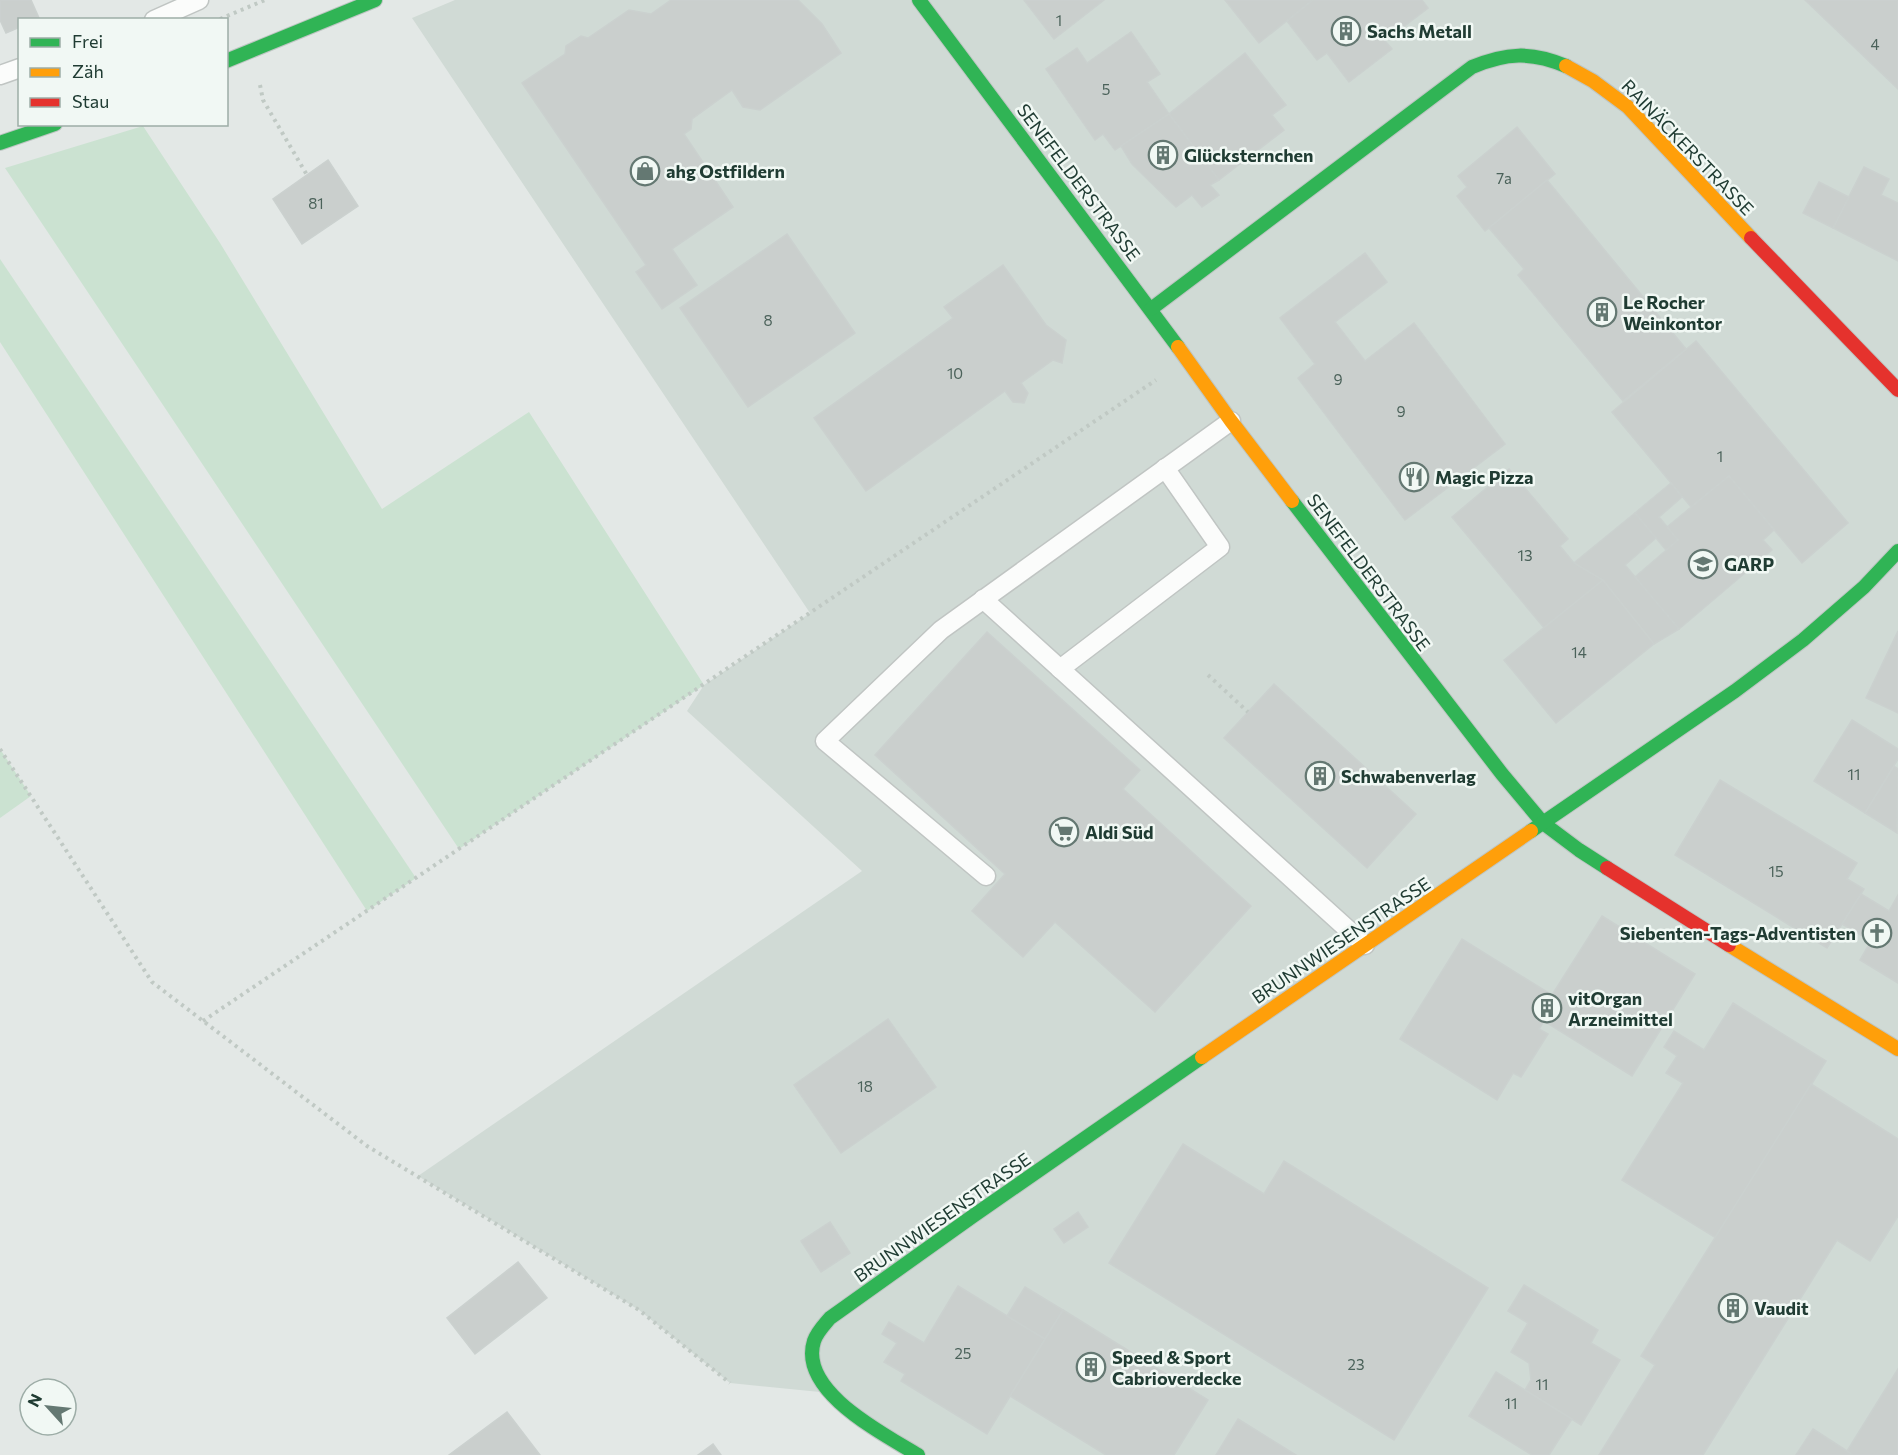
<svg xmlns="http://www.w3.org/2000/svg" width="1898" height="1455" font-family="Commissioner,sans-serif">
	<style>
		.built { fill: #d0dad5 }
		.green { fill: #cbe2d1 }
		.building { fill: #cacfcd; stroke: #cbd1cf; stroke-width: 1.5 }
		.lines { fill: none; stroke-linecap: round; stroke-linejoin: round }
		.lane-casing { stroke: #c0c5c3; stroke-width: 21 }
		.fast-casing { stroke: #bec6c3; stroke-width: 16 }
		.slow-casing { stroke: #bec6c3; stroke-width: 16 }
		.jam-casing { stroke: #bec6c3; stroke-width: 16 }
		.path { stroke: #c0c9c4; stroke-width: 4; stroke-dasharray: 3 4.5; stroke-linecap: butt }
		.lane { stroke: #fbfcfb; stroke-width: 18 }
		.fast { stroke: #30b455; stroke-width: 14 }
		.slow { stroke: #ff9f0a; stroke-width: 14 }
		.jam { stroke: #e5322d; stroke-width: 14 }
		.labels { text-anchor: middle; dominant-baseline: central; stroke-width: 5; stroke-linejoin: round; paint-order: stroke }
		.number-label { font-size: 15px; fill: #4b625a }
		.poi-label { font-size: 18px; font-weight: bold; fill: #203c33; stroke: #f1f8f4; text-anchor: start }
		.street-label { font-size: 18px; fill: #203c33; stroke: #f1f8f4 }
	</style>
	<rect width="100%" height="100%" fill="#e3e8e6"/>
	<!-- built -->
	<polygon class="built" points="455,0 1898,0 1898,1455 919,1455 830,1393 730,1383 639,1310 418,1176 862,871 687,711 704,685 810,613 412,18"/>
	<!-- green -->
	<g class="green">
		<polygon points="143,126 220,243 382,509 529,412 704,685 459,849 5,168"/>
		<polygon points="0,259 416,878 367,911 0,342"/>
		<polygon points="0,749 31,796 0,818"/>
	</g>
	<!-- building -->
	<g class="building">
		<polygon points="0,0 31,0 39,18 35,20 20,20 20,27 6,33 0,20"/>
		<polygon points="671,0 798,0 822,24 841,53 760,110 743,107 732,90 692,119 691,129 684,134 733,207 672,249 697,285 662,309 636,272 646,265 522,83 565,54 566,46 581,36 588,38 629,10 651,14"/>
		<polygon points="1024,0 1104,0 1054,39"/>
		<polygon points="1225,0 1313,0 1259,43"/>
		<polygon points="1313,0 1422,0 1428,8 1385,41 1392,49 1349,82 1327,53 1317,60 1287,21"/>
		<polygon points="1805,0 1898,0 1898,89"/>
		<polygon points="1131,32 1160,74 1147,82 1169,114 1115,150 1103,134 1095,140 1046,69 1077,48 1087,63"/>
		<polygon points="1245,53 1286,105 1272,115 1284,130 1219,180 1169,114"/>
		<polygon points="1169,114 1219,180 1210,185 1219,195 1202,207 1192,195 1176,207 1132,164 1121,146"/>
		<polygon points="1517,127 1555,174 1485,231 1457,196 1467,187 1458,176"/>
		<polygon points="328,160 358,206 302,244 273,199"/>
		<polygon points="1864,167 1889,179 1881,195 1898,203 1898,261 1833,228"/>
		<polygon points="1547,180 1686,349 1623,401 1518,275 1524,269 1489,228"/>
		<polygon points="1819,182 1849,197 1833,228 1803,213"/>
		<polygon points="787,234 855,333 748,407 680,308"/>
		<polygon points="1365,253 1387,282 1335,322 1365,361 1414,323 1505,444 1405,520 1298,378 1315,364 1280,318"/>
		<polygon points="1003,265 1046,325 1066,340 1062,363 1053,360 1021,383 1028,393 1024,403 1013,402 1005,391 866,491 814,418 953,318 944,307"/>
		<polygon points="1696,341 1848,523 1802,563 1729,476 1691,507 1612,412"/>
		<polygon points="1509,469 1568,539 1560,546 1574,563 1603,580 1545,629 1452,517"/>
		<polygon points="1729,476 1774,530 1763,540 1772,550 1679,629 1635,577 1678,540 1667,527"/>
		<polygon points="1671,483 1682,497 1659,517 1678,540 1666,550 1635,513"/>
		<polygon points="1635,513 1656,538 1625,565 1679,629 1654,644 1603,580 1574,563"/>
		<polygon points="1603,580 1654,644 1556,723 1504,660"/>
		<polygon points="1898,631 1898,713 1866,698"/>
		<polygon points="987,632 1140,770 1123,789 1251,906 1155,1012 1055,922 1023,957 972,911 1005,874 875,755"/>
		<polygon points="1274,684 1416,814 1367,868 1224,738"/>
		<polygon points="1852,720 1898,749 1898,759 1865,813 1814,781"/>
		<polygon points="1894,766 1898,769 1897,833 1865,813"/>
		<polygon points="1720,780 1857,863 1847,879 1864,889 1827,948 1675,855"/>
		<polygon points="1861,894 1889,911 1898,895 1898,983 1860,960 1871,941 1842,924"/>
		<polygon points="1602,916 1695,974 1632,1076 1544,1021 1539,1029 1548,1034 1521,1077 1513,1073 1497,1100 1400,1039 1462,939 1552,995"/>
		<polygon points="1733,1003 1826,1061 1716,1238 1622,1180 1683,1083 1666,1073 1677,1056 1664,1047 1674,1031 1704,1050"/>
		<polygon points="888,1019 936,1087 841,1153 794,1085"/>
		<polygon points="1811,1084 1898,1139 1898,1216 1870,1261 1837,1240 1703,1455 1599,1455 1655,1365 1641,1356"/>
		<polygon points="1183,1144 1264,1194 1284,1161 1488,1288 1394,1440 1109,1263"/>
		<polygon points="1078,1212 1088,1227 1064,1243 1054,1229"/>
		<polygon points="830,1222 850,1253 821,1272 801,1241"/>
		<polygon points="518,1262 547,1298 475,1354 447,1318"/>
		<polygon points="1524,1285 1598,1330 1591,1343 1620,1360 1581,1425 1525,1390 1531,1380 1529,1363 1511,1352 1528,1323 1508,1311"/>
		<polygon points="958,1286 1045,1339 987,1434 901,1381 905,1374 884,1362 897,1343 882,1334 889,1322 924,1343"/>
		<polygon points="1025,1287 1063,1310 1045,1339 1007,1316"/>
		<polygon points="1063,1310 1208,1400 1174,1455 1106,1455 1010,1396"/>
		<polygon points="1898,1369 1898,1455 1853,1455 1847,1451"/>
		<polygon points="1496,1372 1572,1419 1549,1455 1532,1455 1469,1416"/>
		<polygon points="507,1412 540,1455 449,1455"/>
		<polygon points="1238,1419 1296,1455 1216,1455"/>
		<polygon points="1813,1429 1847,1451 1853,1455 1796,1455"/>
		<polygon points="713,1444 721,1455 698,1455"/>
	</g>
	<g class="lines">
		<!-- lane casing -->
		<g class="lane-casing">
			<g id="lane">
				<polyline points="154,20 199,0"/>
				<polyline points="0,75 20,68"/>
				<polyline points="983,599 1365,945"/>
				<polyline points="1060,669 1220,547 1165,468"/>
				<polyline points="986,876 825,741 941,630 1231,421"/>
			</g>
		</g>
		<!-- fast casing -->
		<g class="fast-casing">
			<g id="fast">
				<polyline points="919,0 1178,347"/>
				<polyline points="226,61 375,0"/>
				<polyline points="0,143 55,124"/>
				<path d="M1151,309L1472,67C1506,53 1531,51 1566,66"/>
				<polyline points="1292,501 1502,774 1543,823 1579,850 1607,868"/>
				<polyline points="1531,831 1735,691 1803,640 1864,587 1898,551"/>
				<path d="M918,1455C884,1434 798,1391 814,1341C817,1332 824,1325 830,1318L973,1216L1202,1057"/>
			</g>
		</g>
		<!-- slow casing -->
		<g class="slow-casing">
			<g id="slow">
				<polyline points="1566,66 1593,81 1628,107 1751,238"/>
				<polyline points="1178,347 1231,421 1292,501"/>
				<polyline points="1729,945 1898,1049"/>
				<polyline points="1202,1057 1531,831"/>
			</g>
		</g>
		<!-- jam casing -->
		<g class="jam-casing">
			<g id="jam">
				<polyline points="1751,238 1898,390"/>
				<polyline points="1607,868 1729,945"/>
			</g>
		</g>
		<!-- path -->
		<g class="path">
			<polyline points="220,19 265,0"/>
			<polyline points="260,85 263,100 307,175"/>
			<polyline points="1208,675 1248,712"/>
			<polyline points="0,749 152,982 367,1146 639,1310 730,1383"/>
			<polyline points="203,1021 1156,380"/>
		</g>
		<!-- lane -->
		<use href="#lane" class="lane"/>
		<!-- fast -->
		<use href="#fast" class="fast"/>
		<!-- slow -->
		<use href="#slow" class="slow"/>
		<!-- jam -->
		<use href="#jam" class="jam"/>
	</g>
	<!-- icons -->
	<defs>
		<g id="building-ring" transform="scale(1.5)"><circle r="9.5" fill="#f1f8f4" stroke="#647872" stroke-width="1.5"/><path d="M-4-6H4V6H1V3H-1V6H-4ZM-2.5-4.3h1.7v1.8h-1.7ZM.8-4.3h1.7v1.8H.8ZM-2.5-1h1.7V.8h-1.7ZM.8-1h1.7V.8H.8Z" fill="#647872"/></g>
		<g id="shop-ring" transform="scale(1.5)"><circle r="9.5" fill="#f1f8f4" stroke="#647872" stroke-width="1.5"/><path d="M-5-2.5h2.3a2.7 3.5 0 0 1 5.4 0H5L5.5 6h-11ZM-1.5-2.5h3a1.5 2.3 0 0 0-3 0Z" fill="#647872"/></g>
		<g id="restaurant-ring" transform="scale(1.5)"><circle r="9.5" fill="#f1f8f4" stroke="#647872" stroke-width="1.5"/><path d="M-5-6h1v4h1v-4h1v4h1v-4h1v5L-1.5 .5V6h-2V.5L-5-1ZM5-6V6H3V1.5H1.5Q1.5-4 5-6Z" fill="#647872"/></g>
		<g id="school-ring" transform="scale(1.5)"><circle r="9.5" fill="#f1f8f4" stroke="#647872" stroke-width="1.5"/><path d="M0-5L7-2L0 1L-7-2ZM-4 1L0 2.5L4 1V4Q0 6-4 4Z" fill="#647872"/></g>
		<g id="supermarket-ring" transform="scale(1.5)"><circle r="9.5" fill="#f1f8f4" stroke="#647872" stroke-width="1.5"/><path d="M-6-5.5h2.5l.6 2H6L4.5 2H-2.5L-4.4-4H-6ZM-1.5 3.2a1.3 1.3 0 1 0 .1 0ZM3 3.2a1.3 1.3 0 1 0 .1 0Z" fill="#647872"/></g>
		<g id="church-ring" transform="scale(1.5)"><circle r="9.5" fill="#f1f8f4" stroke="#647872" stroke-width="1.5"/><path d="M-1.2-6h2.4v3.5h3.3v2.4h-3.3V6h-2.4V-.1h-3.3v-2.4h3.3Z" fill="#647872"/></g>
	</defs>
	<g fill-rule="evenodd">
		<use href="#building-ring" x="1346" y="31"/>
		<use href="#building-ring" x="1163" y="155"/>
		<use href="#shop-ring" x="645" y="171"/>
		<use href="#building-ring" x="1602" y="312"/>
		<use href="#restaurant-ring" x="1414" y="477"/>
		<use href="#school-ring" x="1703" y="564"/>
		<use href="#building-ring" x="1320" y="776"/>
		<use href="#supermarket-ring" x="1064" y="832"/>
		<use href="#church-ring" x="1877" y="933"/>
		<use href="#building-ring" x="1547" y="1008"/>
		<use href="#building-ring" x="1733" y="1308"/>
		<use href="#building-ring" x="1091" y="1367"/>
	</g>
	<g class="labels">
		<!-- number labels -->
		<g class="number-label">
			<text x="1059" y="20">1</text>
			<text x="1875" y="44">4</text>
			<text x="1106" y="89">5</text>
			<text x="1504" y="178">7a</text>
			<text x="316" y="203">81</text>
			<text x="768" y="320">8</text>
			<text x="955" y="373">10</text>
			<text x="1338" y="379">9</text>
			<text x="1401" y="411">9</text>
			<text x="1720" y="456">1</text>
			<text x="1525" y="555">13</text>
			<text x="1579" y="652">14</text>
			<text x="1854" y="774">11</text>
			<text x="1776" y="871">15</text>
			<text x="865" y="1086">18</text>
			<text x="963" y="1353">25</text>
			<text x="1356" y="1364">23</text>
			<text x="1542" y="1384">11</text>
			<text x="1511" y="1403">11</text>
		</g>
		<!-- poi labels -->
		<g class="poi-label">
			<text x="1367" y="31">Sachs Metall</text>
			<text x="1184" y="155">Glücksternchen</text>
			<text x="666" y="171">ahg Ostfildern</text>
			<text x="1623" y="302">Le Rocher<tspan x="1623" dy="21">Weinkontor</tspan></text>
			<text x="1435" y="477">Magic Pizza</text>
			<text x="1724" y="564">GARP</text>
			<text x="1341" y="776">Schwabenverlag</text>
			<text x="1085" y="832">Aldi Süd</text>
			<text x="1856" y="933" text-anchor="end">Siebenten-Tags-Adventisten</text>
			<text x="1568" y="998">vitOrgan<tspan x="1568" dy="21">Arzneimittel</tspan></text>
			<text x="1754" y="1308">Vaudit</text>
			<text x="1112" y="1357">Speed &amp; Sport<tspan x="1112" dy="21">Cabrioverdecke</tspan></text>
		</g>
		<!-- street labels -->
		<g class="street-label">
			<text transform="translate(1688 147) rotate(46)">RAINÄCKERSTRASSE</text>
			<text transform="translate(1079 182) rotate(53)">SENEFELDERSTRASSE</text>
			<text transform="translate(1369 572) rotate(53)">SENEFELDERSTRASSE</text>
			<text transform="translate(1341 940) rotate(-34)">BRUNNWIESENSTRASSE</text>
			<text transform="translate(942 1217) rotate(-35)">BRUNNWIESENSTRASSE</text>
		</g>
	</g>
	<!-- legend -->
	<rect x="18" y="18" width="210" height="108" fill="#f1f8f4" stroke="#9dada7" stroke-width="1.5"/>
	<rect x="30" y="38" width="30" height="9" fill="#30b455" stroke="#9dada7" stroke-width="1.5"/>
	<text x="72" y="48" font-size="18" fill="#203c33">Frei</text>
	<rect x="30" y="68" width="30" height="9" fill="#ff9f0a" stroke="#9dada7" stroke-width="1.5"/>
	<text x="72" y="78" font-size="18" fill="#203c33">Zäh</text>
	<rect x="30" y="98" width="30" height="9" fill="#e5322d" stroke="#9dada7" stroke-width="1.5"/>
	<text x="72" y="108" font-size="18" fill="#203c33">Stau</text>
	<!-- north arrow -->
	<g transform="translate(48 1407) rotate(297)"><circle r="28" fill="#f1f8f4" stroke="#9dada7" stroke-width="1.5"/>
	<path d="M0-4.5L10 22L0 15L-10 22Z" fill="#647872"/>
	<text y="-9" font-size="16" font-weight="bold" text-anchor="middle" fill="#203c33">N</text>
	</g>
</svg>
